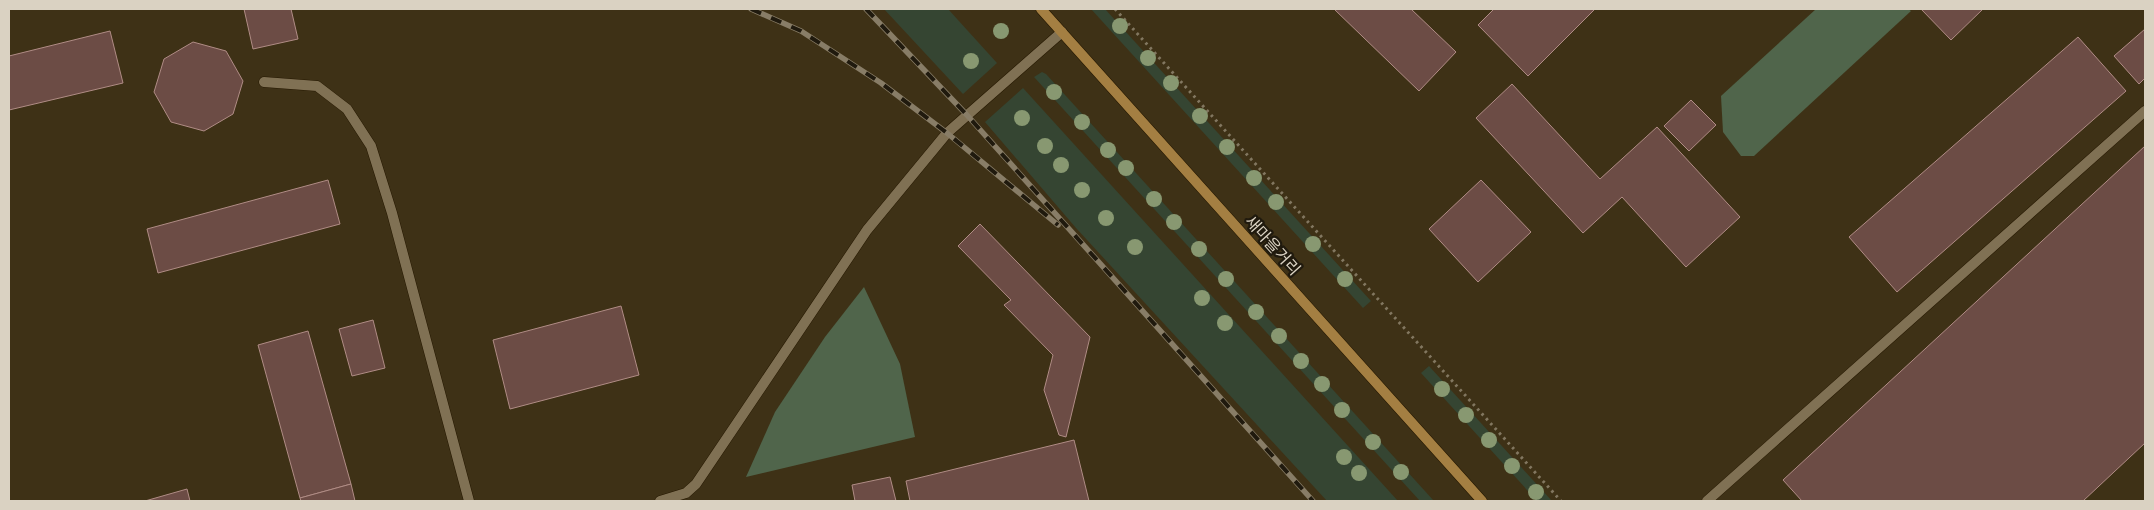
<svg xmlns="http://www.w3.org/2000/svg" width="2154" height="510" font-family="'Noto Sans','Noto Sans KR',sans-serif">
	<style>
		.green { fill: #354532 }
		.forest { fill: #50654b }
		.building { fill: #6c4c45; stroke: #b08c85 }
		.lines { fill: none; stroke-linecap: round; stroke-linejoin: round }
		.lane-casing { stroke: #251800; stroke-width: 11 }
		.street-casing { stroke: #251800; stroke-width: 11 }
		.secondary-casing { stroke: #251800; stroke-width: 11 }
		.path { stroke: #827760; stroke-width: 3; stroke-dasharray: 2.5 4; stroke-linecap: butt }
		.lane { stroke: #807154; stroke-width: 10 }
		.street { stroke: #807154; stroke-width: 10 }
		.secondary { stroke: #a47f42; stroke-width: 10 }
		.rail-casing { stroke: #887d67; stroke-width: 5.5 }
		.rail { stroke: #201a0e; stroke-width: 4; stroke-dasharray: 11; stroke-linecap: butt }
		.tree { fill: #889871 }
		.labels { text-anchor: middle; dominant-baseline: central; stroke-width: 4.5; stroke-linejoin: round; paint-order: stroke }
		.street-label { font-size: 16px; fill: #dad2c2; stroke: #201a0e }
	</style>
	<rect width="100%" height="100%" fill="#3e3116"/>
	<!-- green -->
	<g class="green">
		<polygon points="884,9 948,9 997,63 963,94"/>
		<polygon points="1091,9 1105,9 1371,301 1363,308"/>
		<polygon points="1042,72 1046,74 1434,501 1420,501 1034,77"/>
		<polygon points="1023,88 1398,501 1327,501 1076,228 985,122"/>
		<polygon points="1429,366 1552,501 1537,501 1421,373"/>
	</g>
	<!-- forest -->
	<g class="forest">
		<polygon points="1816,9 1908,9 1911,11 1754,156 1741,156 1723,132 1721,96"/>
		<polygon points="864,287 900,364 915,437 746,477 775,412 825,337"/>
	</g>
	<!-- building -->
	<g class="building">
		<polygon points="244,9 291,9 298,39 253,49"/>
		<polygon points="1334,9 1411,9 1456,52 1419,91"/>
		<polygon points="1494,9 1595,9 1528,76 1478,25"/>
		<polygon points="1921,9 1983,9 1951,40"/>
		<polygon points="2145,29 2145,78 2139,84 2114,56"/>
		<polygon points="110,31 123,83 9,110 9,56"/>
		<polygon points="2078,37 2126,91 1897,292 1849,237"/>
		<polygon points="193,42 226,51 243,81 233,114 204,131 171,122 154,92 164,59"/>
		<polygon points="1512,84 1600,179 1657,127 1740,217 1686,267 1622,197 1583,233 1476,118"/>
		<polygon points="1691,100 1716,125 1689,151 1664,126"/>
		<polygon points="2145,146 2145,443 2083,501 1802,501 1783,480"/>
		<polygon points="328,180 340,224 158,273 147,229"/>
		<polygon points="1481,180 1531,232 1478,282 1429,229"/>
		<polygon points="980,224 1090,337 1066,437 1059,435 1044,390 1053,355 1004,305 1011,300 958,246"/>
		<polygon points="621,306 639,375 510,409 493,340"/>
		<polygon points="373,320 385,368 352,376 339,329"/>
		<polygon points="308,331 351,484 300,498 258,345"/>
		<polygon points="1074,440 1089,501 910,501 906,481"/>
		<polygon points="890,477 896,501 855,501 852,485"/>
		<polygon points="351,484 355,501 301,501 300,498"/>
		<polygon points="187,489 190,501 145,501"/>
	</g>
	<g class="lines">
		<!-- lane casing -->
		<g class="lane-casing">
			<g id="lane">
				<polyline points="264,82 317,86 347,109 371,146 392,213 469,501"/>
				<polyline points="660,501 686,493 696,484 867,230 947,133 1062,32"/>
			</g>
		</g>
		<!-- street casing -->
		<g class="street-casing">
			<polyline id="street" points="1707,501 2145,111"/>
		</g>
		<!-- secondary casing -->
		<g class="secondary-casing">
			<polyline id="secondary" points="1041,9 1482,501"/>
		</g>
		<!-- path -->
		<polyline class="path" points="1115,9 1561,501"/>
		<!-- lane -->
		<use href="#lane" class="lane"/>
		<!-- street -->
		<use href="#street" class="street"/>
		<!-- secondary -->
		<use href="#secondary" class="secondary"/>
		<!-- rail casing -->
		<g class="rail-casing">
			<g id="rail">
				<polyline points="751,9 801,31 881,83 947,133 1058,225"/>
				<polyline points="866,9 966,114 1313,501"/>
			</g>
		</g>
		<!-- rail -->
		<use href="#rail" class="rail"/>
	</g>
	<!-- trees -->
	<g class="tree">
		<circle cx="1120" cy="26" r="8"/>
		<circle cx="1001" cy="31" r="8"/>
		<circle cx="1148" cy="58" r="8"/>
		<circle cx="971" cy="61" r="8"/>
		<circle cx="1171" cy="83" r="8"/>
		<circle cx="1054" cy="92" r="8"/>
		<circle cx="1200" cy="116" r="8"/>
		<circle cx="1022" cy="118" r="8"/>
		<circle cx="1082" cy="122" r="8"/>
		<circle cx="1045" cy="146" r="8"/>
		<circle cx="1227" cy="147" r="8"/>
		<circle cx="1108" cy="150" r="8"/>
		<circle cx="1061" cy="165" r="8"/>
		<circle cx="1126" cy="168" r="8"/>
		<circle cx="1254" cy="178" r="8"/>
		<circle cx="1082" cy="190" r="8"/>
		<circle cx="1154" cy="199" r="8"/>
		<circle cx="1276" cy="202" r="8"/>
		<circle cx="1106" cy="218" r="8"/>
		<circle cx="1174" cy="222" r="8"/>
		<circle cx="1313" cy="244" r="8"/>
		<circle cx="1135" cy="247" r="8"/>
		<circle cx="1199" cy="249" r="8"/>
		<circle cx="1226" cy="279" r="8"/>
		<circle cx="1345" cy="279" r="8"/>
		<circle cx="1202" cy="298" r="8"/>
		<circle cx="1256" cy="312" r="8"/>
		<circle cx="1225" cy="323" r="8"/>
		<circle cx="1279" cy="336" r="8"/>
		<circle cx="1301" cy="361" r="8"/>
		<circle cx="1322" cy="384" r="8"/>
		<circle cx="1442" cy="389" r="8"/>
		<circle cx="1342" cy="410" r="8"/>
		<circle cx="1466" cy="415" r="8"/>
		<circle cx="1489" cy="440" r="8"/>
		<circle cx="1373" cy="442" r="8"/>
		<circle cx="1344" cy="457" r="8"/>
		<circle cx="1512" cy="466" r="8"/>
		<circle cx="1401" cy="472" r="8"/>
		<circle cx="1359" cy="473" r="8"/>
		<circle cx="1536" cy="492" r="8"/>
	</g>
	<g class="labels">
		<!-- street labels -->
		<g class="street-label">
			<text transform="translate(1273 245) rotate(48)">새마을거리</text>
		</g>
	</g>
	<!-- border -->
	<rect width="2154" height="510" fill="none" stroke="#dad2c2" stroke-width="20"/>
</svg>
